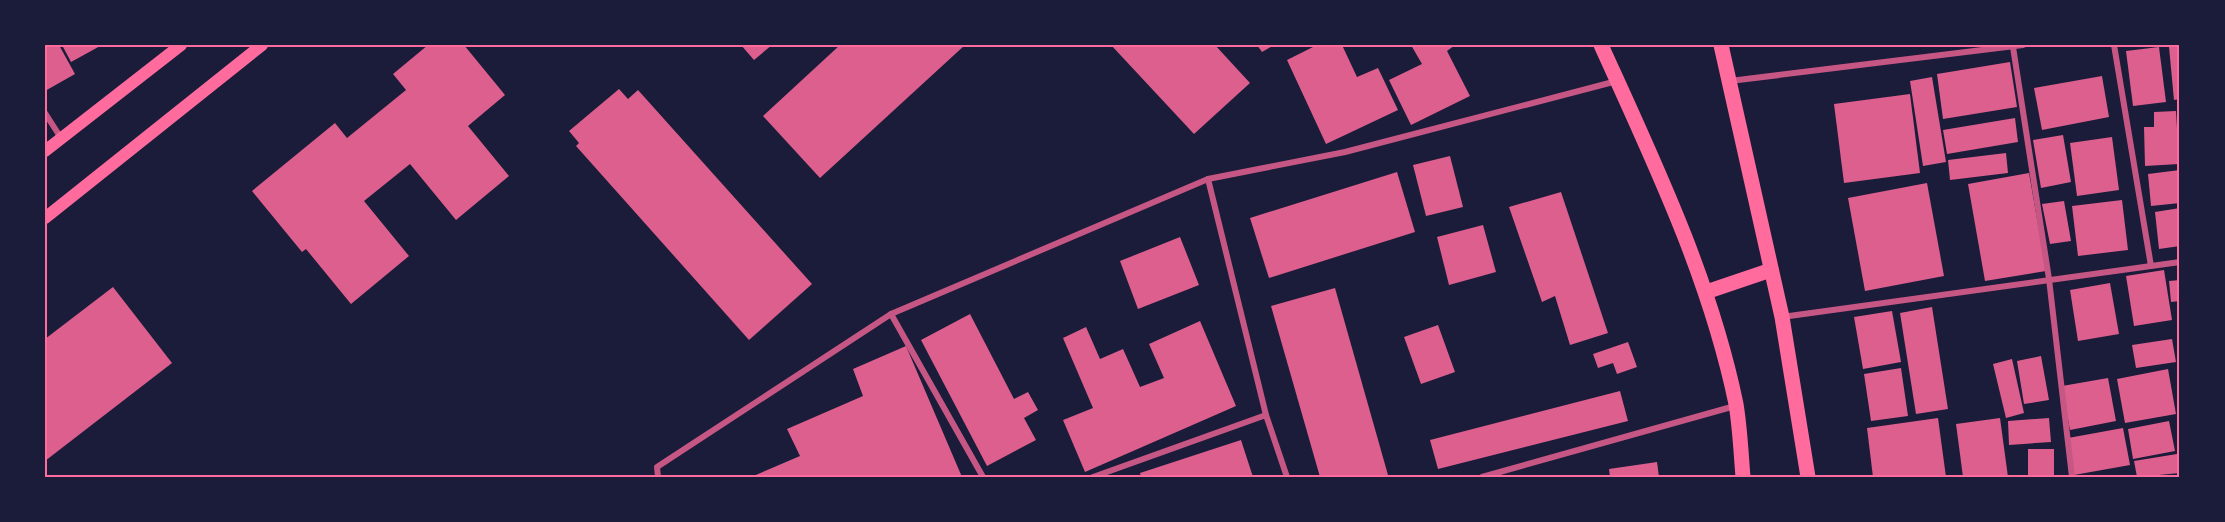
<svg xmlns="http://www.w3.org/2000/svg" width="2225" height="522" font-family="Barlow,sans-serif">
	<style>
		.building { fill: #dd5f8e }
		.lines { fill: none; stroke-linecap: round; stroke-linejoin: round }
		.minor { stroke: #c65784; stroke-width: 6 }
		.secondary { stroke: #ff6b9d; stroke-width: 12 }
		.primary { stroke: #ff6b9d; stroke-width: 15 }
		.neatline { fill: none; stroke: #ff6b9d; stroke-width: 2 }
	</style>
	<rect width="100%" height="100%" fill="#1b1b3a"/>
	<!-- building -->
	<g class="building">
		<polygon points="45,45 59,45 75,74 45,91"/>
		<polygon points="62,45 102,45 71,62"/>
		<polygon points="428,45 464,45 505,95 468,126 509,176 456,220 410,164 364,201 409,256 351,304 306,249 302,252 252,191 335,123 347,138 406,90 393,74"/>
		<polygon points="741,45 772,45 754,60"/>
		<polygon points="840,45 965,45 820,178 763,116"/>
		<polygon points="1111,45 1215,45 1250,83 1194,134"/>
		<polygon points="1257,45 1274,45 1262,52"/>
		<polygon points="1317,45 1342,45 1357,77 1378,68 1398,110 1326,144 1287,60"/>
		<polygon points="1411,45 1455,45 1447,51 1470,96 1411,125 1389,80 1422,64"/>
		<polygon points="2180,46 2180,99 2174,100 2169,47"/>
		<polygon points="2159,47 2166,102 2133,106 2126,51"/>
		<polygon points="2010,62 2017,107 1943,119 1937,74"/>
		<polygon points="2102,76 2109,117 2042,130 2034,88"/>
		<polygon points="1932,77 1946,162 1923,166 1910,81"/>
		<polygon points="619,89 628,99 638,90 812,284 749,340 576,146 579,143 569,131"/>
		<polygon points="1910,94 1920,173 1844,183 1834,104"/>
		<polygon points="2176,111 2179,164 2145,166 2144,127 2154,127 2154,112"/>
		<polygon points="2015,118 2018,142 1947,154 1943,130"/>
		<polygon points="2063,135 2071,182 2041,188 2033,140"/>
		<polygon points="2112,137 2119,190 2077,196 2070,143"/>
		<polygon points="2006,153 2008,173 1950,180 1948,160"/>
		<polygon points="1450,156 1463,207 1426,216 1413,165"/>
		<polygon points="2180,170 2180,203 2151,206 2148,174"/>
		<polygon points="1397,172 1415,232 1269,278 1250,218"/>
		<polygon points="2029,173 2046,271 1985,281 1968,184"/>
		<polygon points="1927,183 1944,276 1865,291 1848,198"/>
		<polygon points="1561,192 1608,333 1570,345 1555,296 1542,302 1509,207"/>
		<polygon points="2122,200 2128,250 2078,256 2072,206"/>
		<polygon points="2064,201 2071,241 2050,244 2042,204"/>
		<polygon points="2180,208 2180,246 2159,249 2155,212"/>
		<polygon points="1483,225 1496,272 1449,285 1437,237"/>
		<polygon points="1180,237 1199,285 1138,309 1120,261"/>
		<polygon points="2164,270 2172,320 2134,326 2126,276"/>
		<polygon points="2180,280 2180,301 2171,302 2169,281"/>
		<polygon points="2110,283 2119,334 2078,341 2070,290"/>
		<polygon points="113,287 172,363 45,461 45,339"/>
		<polygon points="1335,288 1388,475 1383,477 1320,477 1271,306"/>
		<polygon points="1932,307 1948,409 1916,414 1900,313"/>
		<polygon points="1892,311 1901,362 1863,369 1854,317"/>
		<polygon points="970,314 1014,399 1028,392 1038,410 1024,418 1036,440 987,466 921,340"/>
		<polygon points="1200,321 1236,406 1085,472 1063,420 1093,408 1063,338 1086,327 1100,359 1123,349 1140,387 1164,378 1149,344"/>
		<polygon points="1438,325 1455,372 1421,384 1404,337"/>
		<polygon points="2172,339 2176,362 2136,368 2132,345"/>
		<polygon points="1628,342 1637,367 1617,374 1613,363 1598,368 1593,354"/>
		<polygon points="906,346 962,477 751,477 800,456 787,429 863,396 853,369"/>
		<polygon points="2041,356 2049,400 2024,404 2017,361"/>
		<polygon points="2012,359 2024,413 2006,418 1993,364"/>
		<polygon points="1901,368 1908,416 1871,421 1864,374"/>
		<polygon points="2168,369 2176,414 2125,423 2117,379"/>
		<polygon points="2108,378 2116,421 2070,430 2062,386"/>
		<polygon points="1620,391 1628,421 1438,469 1430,440"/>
		<polygon points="1938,418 1946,477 1873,477 1867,428"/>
		<polygon points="2000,418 2008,477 1963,477 1956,424"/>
		<polygon points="2049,418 2051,442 2009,445 2008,421"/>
		<polygon points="2169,421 2175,451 2133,459 2128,429"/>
		<polygon points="2123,428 2130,465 2074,475 2068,438"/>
		<polygon points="1241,440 1253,477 1141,477 1140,473"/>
		<rect x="2028" y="449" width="26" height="28"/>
		<polygon points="2177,454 2180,473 2137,477 2134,461"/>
		<polygon points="1657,462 1659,477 1610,477 1609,469"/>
	</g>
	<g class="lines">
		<!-- minor -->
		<g class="minor">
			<polyline points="2114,45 2151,266"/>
			<polyline points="2013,47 2049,279 2072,477"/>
			<polyline points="1730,81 2023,45"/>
			<polyline points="45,113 61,138"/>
			<polyline points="1208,179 1266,415 1287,477"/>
			<polyline points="891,314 983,477"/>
			<polyline points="1782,317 2180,262"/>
			<polyline points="658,477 657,467 891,314 1208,179 1345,152 1617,81"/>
			<polyline points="1093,477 1266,415"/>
			<polyline points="1482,477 1735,406"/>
		</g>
		<!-- secondary -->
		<g class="secondary">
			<polyline points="45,151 181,45"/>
			<polyline points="45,218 262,45"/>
		</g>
		<!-- primary -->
		<g class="primary">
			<path d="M1601,45C1654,162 1710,278 1736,404C1740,428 1741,453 1743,477"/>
			<polyline points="1721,45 1782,317 1808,477"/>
			<polyline points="1706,292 1771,270"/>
		</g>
	</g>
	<!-- border -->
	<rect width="2225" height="522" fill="none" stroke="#1b1b3a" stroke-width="93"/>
	<rect x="46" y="46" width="2132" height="430" class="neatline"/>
</svg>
